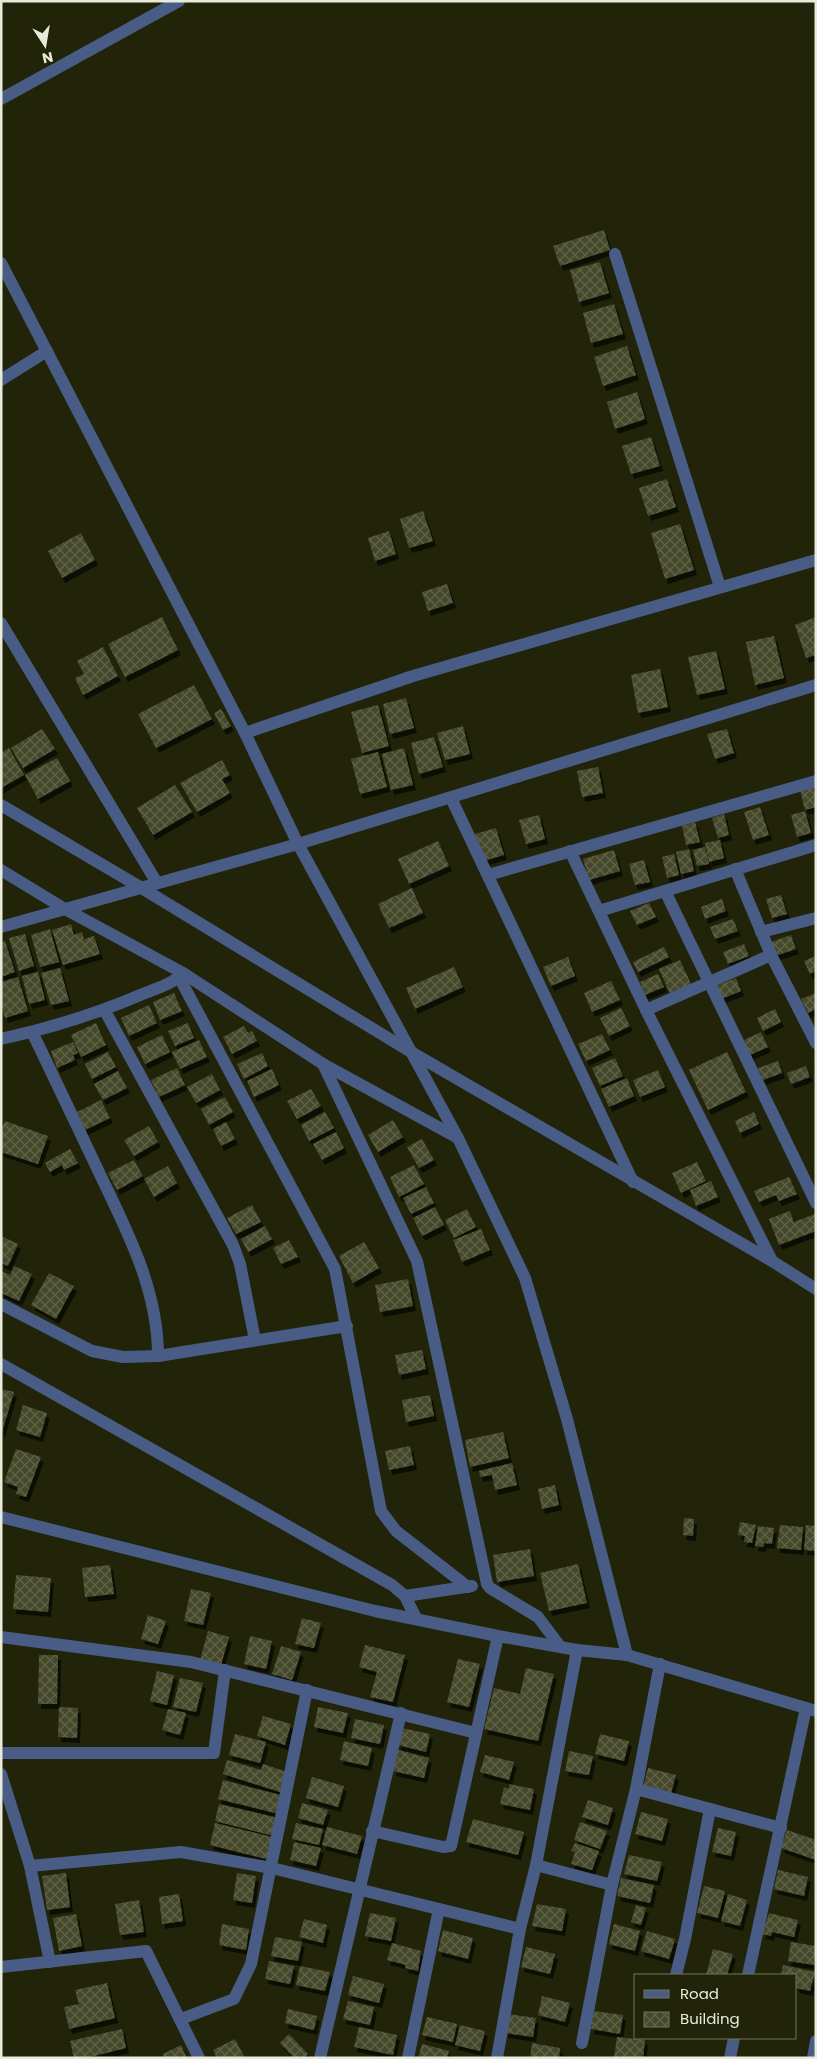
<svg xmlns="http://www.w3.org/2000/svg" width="817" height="2059" font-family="Poppins,sans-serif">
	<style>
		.building { fill: url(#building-cross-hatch); filter: url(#shadow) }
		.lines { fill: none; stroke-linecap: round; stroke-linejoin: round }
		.minor { stroke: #485c86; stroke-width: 12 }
	</style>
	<defs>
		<pattern id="building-cross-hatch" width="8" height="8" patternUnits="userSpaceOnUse" patternTransform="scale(1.25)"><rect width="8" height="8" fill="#45482c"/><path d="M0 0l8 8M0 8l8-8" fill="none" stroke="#60634a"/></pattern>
		<filter id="shadow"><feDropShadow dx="3" dy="5" stdDeviation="0" flood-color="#0009"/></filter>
	</defs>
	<rect width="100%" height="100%" fill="#212408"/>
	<!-- building -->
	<g class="building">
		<polygon points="604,230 610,250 560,266 553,246"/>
		<polygon points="600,262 609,293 579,302 570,270"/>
		<polygon points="614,304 623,334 591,343 583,313"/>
		<polygon points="627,346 636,375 603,386 594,357"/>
		<polygon points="637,392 645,419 615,429 607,402"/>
		<polygon points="651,437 660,466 631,474 622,446"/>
		<polygon points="667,479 676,507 648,516 639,488"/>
		<polygon points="423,511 433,541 409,548 400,519"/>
		<polygon points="680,524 694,570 665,579 651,533"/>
		<polygon points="389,531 396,554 375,561 368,538"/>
		<polygon points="81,533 95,560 62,578 48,551"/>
		<polygon points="447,584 453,603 428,611 422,592"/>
		<polygon points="162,617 178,650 125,677 108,644"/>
		<polygon points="816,617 816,655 806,658 795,625"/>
		<polygon points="774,636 784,678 755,685 746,642"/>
		<polygon points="103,647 118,676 83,695 75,678 84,674 77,661"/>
		<polygon points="716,651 725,689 697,695 688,657"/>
		<polygon points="660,669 668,707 638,713 631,675"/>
		<polygon points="194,685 212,719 156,748 138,714"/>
		<polygon points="406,698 414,728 390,734 383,704"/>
		<polygon points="378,705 389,746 362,753 351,712"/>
		<polygon points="221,709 231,726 223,730 214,713"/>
		<polygon points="463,726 470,754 445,760 437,733"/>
		<polygon points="42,729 55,749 23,768 11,748"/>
		<polygon points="727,729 734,753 715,759 707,734"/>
		<polygon points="434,737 443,767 419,774 411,743"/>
		<polygon points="9,748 24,775 1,788 1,753"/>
		<polygon points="404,748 413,785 391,790 382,754"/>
		<polygon points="378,752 387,787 360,794 351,759"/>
		<polygon points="57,758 70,781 38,799 25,775"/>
		<polygon points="222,760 230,775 222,779 230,793 197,812 180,783"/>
		<polygon points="598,767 603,793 582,797 577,771"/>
		<polygon points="175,785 192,812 153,835 137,808"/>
		<polygon points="814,786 816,807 805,810 800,790"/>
		<polygon points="760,807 769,835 753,840 744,812"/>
		<polygon points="805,811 811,833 797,837 791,815"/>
		<polygon points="724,814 729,835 718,838 712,818"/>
		<polygon points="539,815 545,839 526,844 519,820"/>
		<polygon points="695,822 700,842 686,845 682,826"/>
		<polygon points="496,828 504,855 483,861 475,834"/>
		<polygon points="720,840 724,858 709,862 705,843"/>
		<polygon points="438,841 449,866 409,884 398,859"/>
		<polygon points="705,847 709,864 697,866 693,850"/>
		<polygon points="689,849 694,871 681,874 676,852"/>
		<polygon points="614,850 620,871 589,880 583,859"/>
		<polygon points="674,854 679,875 667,878 662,857"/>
		<polygon points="644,860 650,882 635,885 629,864"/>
		<polygon points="412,888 423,913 389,928 378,904"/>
		<polygon points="781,895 787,914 772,918 766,899"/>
		<polygon points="722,899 726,911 705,919 701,907"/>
		<polygon points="649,903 656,917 637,925 630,911"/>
		<polygon points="733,919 738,931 715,939 710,927"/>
		<polygon points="71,924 74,935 82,932 84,939 94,936 100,954 63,965 52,930"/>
		<polygon points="50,929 59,962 40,967 31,935"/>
		<polygon points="25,934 34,966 19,971 9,938"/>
		<polygon points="791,935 796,949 775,956 771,942"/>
		<polygon points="5,941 15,972 1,977 1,942"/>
		<polygon points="744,944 749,956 728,964 723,952"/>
		<polygon points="664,947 669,957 638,972 633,962"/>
		<polygon points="816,956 816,971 810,974 804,961"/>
		<polygon points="568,957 575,976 551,986 543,967"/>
		<polygon points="680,960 692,986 671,996 659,969"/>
		<polygon points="454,967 463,987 415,1009 406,988"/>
		<polygon points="60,968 69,1001 51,1005 41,973"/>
		<polygon points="38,972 45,1000 29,1004 22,976"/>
		<polygon points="658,974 664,987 645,995 640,982"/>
		<polygon points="18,977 28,1011 5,1018 1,1005 1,982"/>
		<polygon points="736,978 741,991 721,999 716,986"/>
		<polygon points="611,981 620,1000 592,1012 584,993"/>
		<polygon points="174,993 182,1011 160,1020 153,1002"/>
		<polygon points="816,993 816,1009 808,1013 801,999"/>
		<polygon points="149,1005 157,1023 129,1036 121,1018"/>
		<polygon points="621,1008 630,1026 609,1036 600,1018"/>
		<polygon points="775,1009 781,1022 763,1031 757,1018"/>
		<polygon points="96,1023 106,1045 81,1057 71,1035"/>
		<polygon points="188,1023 194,1038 175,1046 168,1031"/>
		<polygon points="244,1026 248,1033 252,1031 257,1041 232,1054 223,1037"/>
		<polygon points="761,1032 768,1047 750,1055 744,1040"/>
		<polygon points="602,1034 610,1050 586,1061 578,1044"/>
		<polygon points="162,1035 170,1052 145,1064 137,1047"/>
		<polygon points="199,1040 207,1057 180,1069 172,1052"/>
		<polygon points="73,1042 78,1053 73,1055 75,1060 57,1068 51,1051"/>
		<polygon points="108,1052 116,1067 92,1079 85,1064"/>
		<polygon points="727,1052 746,1092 708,1110 689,1070"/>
		<polygon points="262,1053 268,1066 244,1079 237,1064"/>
		<polygon points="615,1058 623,1076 600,1086 592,1068"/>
		<polygon points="778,1061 782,1073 763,1080 758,1068"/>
		<polygon points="806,1066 810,1077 791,1084 787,1073"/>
		<polygon points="177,1068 185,1085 159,1097 151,1080"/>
		<polygon points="272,1069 279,1085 254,1097 247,1081"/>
		<polygon points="658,1070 665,1087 640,1097 633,1080"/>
		<polygon points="118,1071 127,1088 103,1100 94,1084"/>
		<polygon points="212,1074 220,1090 196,1103 187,1087"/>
		<polygon points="627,1078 634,1096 609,1107 601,1089"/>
		<polygon points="311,1089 321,1106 297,1119 287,1101"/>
		<polygon points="225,1097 233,1112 209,1125 201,1109"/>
		<polygon points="101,1100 110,1118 85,1130 77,1112"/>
		<polygon points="325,1112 334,1128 309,1141 301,1125"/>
		<polygon points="754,1112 759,1124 740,1133 735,1121"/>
		<polygon points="393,1120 403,1137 378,1152 368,1135"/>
		<polygon points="5,1121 48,1136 38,1164 1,1152 1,1130"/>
		<polygon points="226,1122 235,1139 221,1146 213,1129"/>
		<polygon points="149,1126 158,1142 134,1156 124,1140"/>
		<polygon points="336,1132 344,1148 322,1160 313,1144"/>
		<polygon points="422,1139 434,1160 419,1168 407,1147"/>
		<polygon points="70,1149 78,1163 64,1170 62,1165 50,1172 45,1163"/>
		<polygon points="134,1160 143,1176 117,1190 108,1173"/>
		<polygon points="697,1162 706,1181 681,1193 672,1173"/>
		<polygon points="414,1165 424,1184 399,1197 390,1177"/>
		<polygon points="168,1166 177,1183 154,1197 144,1179"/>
		<polygon points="789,1177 797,1194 779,1201 776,1195 759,1202 754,1191"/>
		<polygon points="711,1181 718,1197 696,1206 690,1190"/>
		<polygon points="426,1187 434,1203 411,1214 403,1198"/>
		<polygon points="252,1205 261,1222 236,1234 227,1218"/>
		<polygon points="435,1207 444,1225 422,1236 413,1218"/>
		<polygon points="467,1209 476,1227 454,1238 445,1220"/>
		<polygon points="790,1211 794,1222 815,1214 816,1231 779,1245 769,1219"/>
		<polygon points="265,1226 272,1239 248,1252 241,1239"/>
		<polygon points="481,1229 490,1250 462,1262 453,1240"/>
		<polygon points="1,1236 18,1244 8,1266 1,1263"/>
		<polygon points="289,1240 298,1257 281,1264 273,1248"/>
		<polygon points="364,1242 379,1268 353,1283 339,1256"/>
		<polygon points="14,1266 32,1274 19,1301 1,1293 1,1271 10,1275"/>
		<polygon points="49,1273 74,1286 56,1319 31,1305"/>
		<polygon points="408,1279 413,1306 380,1312 375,1285"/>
		<polygon points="422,1350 426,1369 399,1375 395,1355"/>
		<polygon points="1,1389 14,1392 2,1432 1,1432"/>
		<polygon points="430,1395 434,1416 406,1422 402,1400"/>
		<polygon points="23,1405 47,1413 40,1437 16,1430"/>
		<polygon points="503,1432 509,1458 470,1467 465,1440"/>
		<polygon points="410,1446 414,1465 389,1470 385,1451"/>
		<polygon points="16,1449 41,1457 26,1497 16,1494 18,1487 4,1482"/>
		<polygon points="512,1463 517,1485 495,1490 492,1475 480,1477 479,1471"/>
		<polygon points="555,1485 559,1505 542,1509 538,1489"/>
		<polygon points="684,1518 694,1519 693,1536 683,1535"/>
		<polygon points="740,1522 756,1525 752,1543 744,1542 745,1536 738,1535"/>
		<polygon points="780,1525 803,1527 801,1550 777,1548"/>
		<polygon points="806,1525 816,1526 816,1551 804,1550"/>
		<polygon points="758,1526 774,1528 772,1544 764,1543 763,1547 755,1546"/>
		<polygon points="530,1549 534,1576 497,1582 493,1555"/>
		<polygon points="578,1564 587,1603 549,1611 540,1573"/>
		<polygon points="110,1565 114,1594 85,1597 82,1568"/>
		<polygon points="16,1575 51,1578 48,1612 13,1609"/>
		<polygon points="191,1589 211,1593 203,1625 184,1621"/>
		<polygon points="148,1615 166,1621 158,1644 141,1639"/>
		<polygon points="302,1618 321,1623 314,1648 295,1644"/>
		<polygon points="208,1631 229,1637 221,1665 200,1660"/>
		<polygon points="250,1636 272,1641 266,1669 244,1664"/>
		<polygon points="365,1645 405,1655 393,1702 370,1697 377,1672 359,1667"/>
		<polygon points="281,1646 301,1652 292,1680 272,1674"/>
		<polygon points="39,1655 58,1655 57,1704 38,1704"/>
		<polygon points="458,1659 480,1664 469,1707 447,1702"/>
		<polygon points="526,1668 554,1674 538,1741 484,1729 494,1688 520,1694"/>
		<polygon points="157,1671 174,1675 167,1705 150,1701"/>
		<polygon points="180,1678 203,1683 196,1712 173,1707"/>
		<polygon points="59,1707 78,1708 77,1738 58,1737"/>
		<polygon points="318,1707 348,1713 343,1733 314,1727"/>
		<polygon points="168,1709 186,1713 180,1735 162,1730"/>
		<polygon points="263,1716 291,1724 285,1745 257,1736"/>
		<polygon points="355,1719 384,1725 380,1744 351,1738"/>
		<polygon points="402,1728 430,1734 426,1752 398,1745"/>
		<polygon points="235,1734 266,1742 260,1763 229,1755"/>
		<polygon points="600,1734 629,1741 624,1761 595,1754"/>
		<polygon points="344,1741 372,1748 368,1766 340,1760"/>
		<polygon points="398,1750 429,1758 424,1778 393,1771"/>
		<polygon points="569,1751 593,1756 589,1775 565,1771"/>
		<polygon points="485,1755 514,1762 509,1780 480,1772"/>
		<polygon points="227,1760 261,1770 263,1764 287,1772 280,1792 223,1774"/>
		<polygon points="648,1768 676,1775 671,1793 643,1787"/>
		<polygon points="312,1777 344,1786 338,1807 306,1798"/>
		<polygon points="223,1780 284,1796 279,1814 218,1799"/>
		<polygon points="509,1784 534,1789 530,1810 500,1804 504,1787 509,1789"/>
		<polygon points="588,1800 613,1808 608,1825 582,1817"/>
		<polygon points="302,1803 328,1810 323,1825 298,1818"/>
		<polygon points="219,1804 278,1818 274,1836 215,1821"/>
		<polygon points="641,1812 668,1819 662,1841 635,1834"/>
		<polygon points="473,1819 524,1832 518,1855 466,1842"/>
		<polygon points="580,1822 607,1831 600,1849 574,1840"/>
		<polygon points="215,1823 276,1838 270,1860 210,1845"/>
		<polygon points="296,1823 323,1829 319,1845 292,1839"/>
		<polygon points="327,1827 362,1836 357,1854 322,1845"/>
		<polygon points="718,1828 736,1832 731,1856 712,1852"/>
		<polygon points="787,1830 816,1840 816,1860 781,1848"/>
		<polygon points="294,1842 321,1848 316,1866 290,1860"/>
		<polygon points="575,1843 599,1851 592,1870 571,1864 575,1852 571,1851"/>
		<polygon points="629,1855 662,1862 657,1881 624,1874"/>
		<polygon points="778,1870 808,1877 804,1896 774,1889"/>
		<polygon points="66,1873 70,1907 47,1910 42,1876"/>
		<polygon points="237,1873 256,1876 252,1903 233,1900"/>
		<polygon points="621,1878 654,1885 650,1903 617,1896"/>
		<polygon points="704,1886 725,1891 718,1918 697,1913"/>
		<polygon points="179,1894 183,1921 162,1924 159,1897"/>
		<polygon points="728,1894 747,1900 740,1926 721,1921"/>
		<polygon points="139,1900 144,1932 120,1935 115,1904"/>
		<polygon points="537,1904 566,1909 562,1931 532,1926"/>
		<polygon points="636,1905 646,1908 641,1925 631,1922"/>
		<polygon points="370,1913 396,1918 391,1941 365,1936"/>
		<polygon points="769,1913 798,1920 794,1937 772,1932 771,1936 762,1934"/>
		<polygon points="76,1914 82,1946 59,1951 53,1918"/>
		<polygon points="304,1919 327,1925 323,1943 299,1937"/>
		<polygon points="222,1924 249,1929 246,1950 219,1945"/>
		<polygon points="614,1924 640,1931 635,1951 609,1944"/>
		<polygon points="443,1930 473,1938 468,1959 438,1951"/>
		<polygon points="647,1931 675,1939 669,1959 641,1951"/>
		<polygon points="275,1937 302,1942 298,1961 271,1956"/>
		<polygon points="791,1942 816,1946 814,1965 788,1961"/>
		<polygon points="392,1943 421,1951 418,1971 405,1968 406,1965 387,1960"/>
		<polygon points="526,1947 555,1954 550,1974 521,1967"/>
		<polygon points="713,1949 733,1954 727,1975 706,1975"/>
		<polygon points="269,1961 294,1966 290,1984 265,1979"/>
		<polygon points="783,1965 815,1972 810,1991 796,1988 796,1975 781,1975"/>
		<polygon points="300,1966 330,1972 325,1991 296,1985"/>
		<polygon points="353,1976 384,1984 379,2003 348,1995"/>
		<polygon points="107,1983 115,2018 69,2029 64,2007 79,2004 75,1990"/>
		<polygon points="542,1996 570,2003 565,2022 538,2015"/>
		<polygon points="348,2001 374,2007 370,2025 343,2019"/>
		<polygon points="288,2009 317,2016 314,2030 285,2023"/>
		<polygon points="594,2011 623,2015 620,2034 591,2029"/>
		<polygon points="508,2014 536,2018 533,2037 505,2033"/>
		<polygon points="427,2017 457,2024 453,2042 422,2035"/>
		<polygon points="460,2025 485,2031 480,2051 455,2045"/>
		<polygon points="359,2027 397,2035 393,2055 354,2047"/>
		<polygon points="122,2029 126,2048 86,2058 74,2058 70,2041"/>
		<polygon points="289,2034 308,2054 304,2058 294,2058 280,2043"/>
		<polygon points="617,2037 645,2040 643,2058 614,2058"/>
		<polygon points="235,2039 245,2058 217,2058 213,2050"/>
		<polygon points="532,2043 560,2048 559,2058 530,2058"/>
		<polygon points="422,2044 449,2051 447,2058 418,2058"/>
		<polygon points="181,2045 187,2058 164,2058 163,2054"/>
	</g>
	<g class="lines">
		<!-- minor -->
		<g class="minor">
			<polyline points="1,99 179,1"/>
			<polyline points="615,254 720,587"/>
			<polyline points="1,263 245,733 298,844 458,1138 525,1278 567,1419 627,1655"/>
			<polyline points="1,380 47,351"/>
			<polyline points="1,623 157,883"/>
			<polyline points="245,733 413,676 816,560"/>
			<polyline points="451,798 633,1182"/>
			<polyline points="1,805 140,887 411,1052 772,1261 816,1289"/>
			<polyline points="570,851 646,1010 772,1261"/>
			<polyline points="735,869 771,955 816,1043"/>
			<polyline points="1,870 65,909 183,973 323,1064 458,1138"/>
			<polyline points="488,875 816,781"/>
			<polyline points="665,891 816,1203"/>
			<polyline points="599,911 816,845"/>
			<polyline points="1,927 298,844 816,685"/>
			<polyline points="761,932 816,918"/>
			<polyline points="179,977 335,1269 381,1511 396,1531 468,1587"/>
			<polyline points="646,1010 771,955"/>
			<polyline points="105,1011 233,1245 240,1264 255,1340"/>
			<path d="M32,1032C54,1077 75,1122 96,1166C125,1227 158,1287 158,1356"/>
			<path d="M1,1039C51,1028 99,1013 145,993C158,988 174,983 183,973"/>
			<polyline points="323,1064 417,1261 487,1584 490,1588 538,1617 559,1645"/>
			<polyline points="1,1304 92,1351 123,1357 158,1356 347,1326"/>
			<polyline points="1,1364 392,1585 405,1596 416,1618"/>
			<polyline points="1,1517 375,1611 498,1636 577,1650 627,1655 816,1711"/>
			<polyline points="405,1596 472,1586"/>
			<polyline points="1,1637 191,1662 476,1733"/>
			<polyline points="577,1650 536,1865 612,1885"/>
			<polyline points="1,1753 214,1753 225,1670"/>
			<polyline points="1,1774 30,1866 50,1962"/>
			<polyline points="636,1789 781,1828"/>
			<polyline points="372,1831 443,1847 451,1846 498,1636"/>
			<polyline points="30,1866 181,1852 272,1868 520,1929"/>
			<polyline points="1,1967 146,1951 199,2058"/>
			<polyline points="676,1975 685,1939 710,1809"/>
			<polyline points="748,1975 806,1708"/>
			<polyline points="181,2019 234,1999 251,1964 307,1690"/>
			<polyline points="582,2043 612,1885 636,1789 660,1664"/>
			<polyline points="320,2058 401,1713"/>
			<polyline points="408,2058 439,1909"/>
			<polyline points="497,2058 520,1929 536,1865"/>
			<polyline points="730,2058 734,2038"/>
			<polyline points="813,2058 816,2041"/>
		</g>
	</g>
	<!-- border -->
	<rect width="817" height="2059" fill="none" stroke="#e8ebda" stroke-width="5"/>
	<!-- legend -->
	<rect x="634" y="1974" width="162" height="65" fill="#212408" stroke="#71745c"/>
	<rect x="644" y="1990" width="25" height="8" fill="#485c86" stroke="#71745c"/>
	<text x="680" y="1999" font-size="15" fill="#e8ebda">Road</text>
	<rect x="644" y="2012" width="25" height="15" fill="url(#building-cross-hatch)" stroke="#71745c"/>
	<text x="680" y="2024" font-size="15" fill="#e8ebda">Building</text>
	<!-- north arrow -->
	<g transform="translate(45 45) rotate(168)" stroke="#212408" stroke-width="4" paint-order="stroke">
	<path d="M0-4L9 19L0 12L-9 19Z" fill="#e8ebda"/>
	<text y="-8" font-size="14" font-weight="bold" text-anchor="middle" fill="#e8ebda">N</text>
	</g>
</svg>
